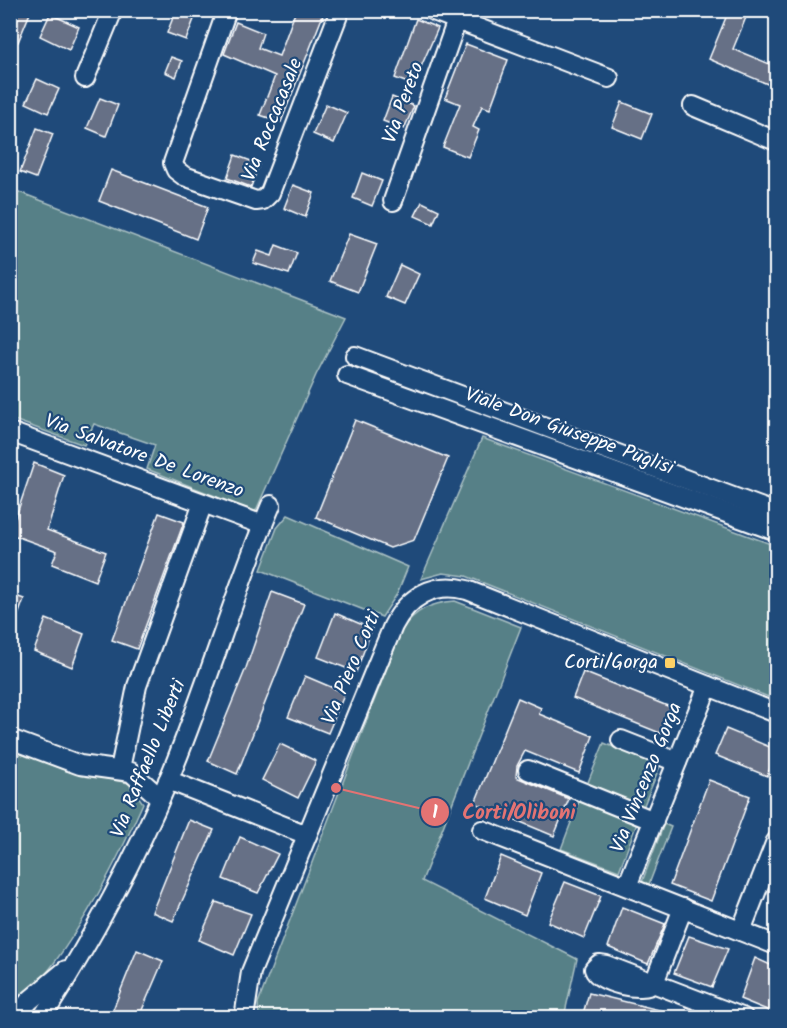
<svg xmlns="http://www.w3.org/2000/svg" width="787" height="1028" font-family="Kalam,sans-serif">
	<style>
		.green { fill: #568087; stroke: #aac0c3; stroke-width: 1.5 }
		.building { fill: #666f86; stroke: #fff; stroke-width: 1.5 }
		.lines { fill: none; stroke-linecap: round; stroke-linejoin: round }
		.minor-casing { stroke: #fff; stroke-width: 22 }
		.minor { stroke: #1f4a7a; stroke-width: 18 }
		.poi-dot { fill: #ffd166; stroke: #1f4a7a; stroke-width: 2 }
		.labels { text-anchor: middle; dominant-baseline: central; stroke-width: 4.5; stroke-linejoin: round; paint-order: stroke }
		.street-label { font-size: 20px; fill: #fff; stroke: #1f4a7a }
		.poi-label { font-size: 20px; fill: #fff; stroke: #1f4a7a; text-anchor: end }
		.leader { fill: none; stroke: #e47373; stroke-width: 2 }
		.callout-dot { fill: #e47373; stroke: #1f4a7a; stroke-width: 2 }
		.mark-label { font-size: 18px; text-anchor: middle; font-weight: bold; fill: #fff }
		.callout-label { font-size: 21px; text-anchor: middle; font-weight: bold; fill: #e47373; stroke: #1f4a7a; stroke-width: 4.5; stroke-linejoin: round; paint-order: stroke }
	</style>
	<rect width="100%" height="100%" fill="#1f4a7a"/>
	<filter id="ink" filterUnits="userSpaceOnUse"><feTurbulence type="fractalNoise" baseFrequency=".0167" numOctaves="2"/><feDisplacementMap in="SourceGraphic" scale="12" xChannelSelector="R" yChannelSelector="G"/><feConvolveMatrix kernelMatrix="1 2 1 2 8 2 1 2 1" color-interpolation-filters="sRGB"/></filter>
	<g filter="url(#ink)">
		<!-- green -->
		<g class="green">
			<polygon points="11,189 346,317 316,375 254,515 215,496 147,469 155,445 94,424 84,445 11,419"/>
			<polygon points="482,438 776,546 776,700 466,576 443,573 421,579"/>
			<polygon points="288,515 408,567 397,594 382,617 261,570 277,528"/>
			<path d="M455,601L521,627L422,881L577,959L564,1017H259L258,1003L401,631C414,610 431,603 455,601Z"/>
			<polygon points="604,743 660,766 642,810 586,787"/>
			<path d="M11,749L67,771L129,783L143,803C118,860 89,916 52,966C39,983 23,998 11,1016Z"/>
			<polygon points="581,796 639,818 619,871 561,849"/>
			<polygon points="664,824 671,827 649,884 642,882"/>
		</g>
		<!-- building -->
		<g class="building">
			<polygon points="10,10 30,13 18,42 10,39"/>
			<polygon points="176,10 196,14 186,40 167,33"/>
			<polygon points="296,10 325,10 281,122 260,115 275,76 224,54 236,22 263,33 258,48 279,56"/>
			<polygon points="729,10 749,10 733,49 777,67 777,88 709,59"/>
			<polygon points="50,14 79,27 69,50 40,36"/>
			<polygon points="416,19 438,28 413,85 395,78"/>
			<polygon points="466,44 508,60 490,109 482,106 473,127 479,130 468,157 443,147 460,104 445,98"/>
			<polygon points="171,57 182,61 176,77 165,72"/>
			<polygon points="37,79 59,89 48,113 26,103"/>
			<polygon points="392,97 414,106 404,129 383,121"/>
			<polygon points="100,98 118,105 106,136 87,128"/>
			<polygon points="622,102 652,114 642,139 612,127"/>
			<polygon points="326,104 347,113 334,143 313,134"/>
			<polygon points="37,128 53,134 36,178 20,172"/>
			<polygon points="235,155 259,164 251,187 227,178"/>
			<polygon points="111,170 208,207 196,239 99,201"/>
			<polygon points="362,173 382,181 372,206 353,198"/>
			<polygon points="293,185 314,193 305,217 284,208"/>
			<polygon points="422,202 439,210 433,224 415,216"/>
			<polygon points="349,234 377,244 358,292 330,281"/>
			<polygon points="276,245 297,253 289,274 253,263 258,251 272,256"/>
			<polygon points="400,265 419,274 405,305 386,297"/>
			<polygon points="355,420 448,458 414,540 390,548 316,517"/>
			<polygon points="34,463 64,475 47,530 106,552 95,581 52,564 57,551 10,534"/>
			<polygon points="159,513 184,522 137,649 112,640"/>
			<polygon points="272,592 304,604 237,774 208,761 246,668"/>
			<polygon points="10,594 24,599 12,632 10,632"/>
			<polygon points="335,613 372,629 356,672 318,657"/>
			<polygon points="46,619 84,634 72,667 34,651"/>
			<polygon points="583,672 675,709 665,735 573,698"/>
			<polygon points="305,676 345,693 328,733 288,717"/>
			<polygon points="518,698 541,708 539,714 593,736 579,773 525,751 517,766 516,777 569,799 554,836 475,803"/>
			<polygon points="726,729 777,750 767,776 715,755"/>
			<polygon points="280,744 316,761 298,798 262,780"/>
			<polygon points="709,780 750,796 711,901 670,885"/>
			<polygon points="189,820 214,830 173,921 152,912"/>
			<polygon points="240,837 278,854 258,893 223,879"/>
			<polygon points="501,856 541,873 525,915 485,898"/>
			<polygon points="565,882 601,896 584,938 548,922"/>
			<polygon points="216,902 251,914 234,955 199,940"/>
			<polygon points="622,907 665,924 648,964 608,947"/>
			<polygon points="689,936 728,949 712,987 674,973"/>
			<polygon points="137,950 163,961 139,1017 110,1017"/>
			<polygon points="755,958 777,968 777,1014 740,999"/>
			<polygon points="589,993 676,1014 676,1017 582,1017"/>
		</g>
		<g class="lines">
			<!-- minor casing -->
			<g class="minor-casing">
				<g id="minor">
					<polyline points="227,10 173,163 176,170 184,176 256,201 263,200 270,193 340,10"/>
					<polyline points="431,10 609,78"/>
					<polyline points="85,78 113,10"/>
					<polyline points="693,106 776,141"/>
					<polyline points="393,201 457,20"/>
					<polyline points="355,356 776,513"/>
					<polyline points="347,375 776,531"/>
					<polyline points="10,432 263,525"/>
					<polyline points="10,739 80,765 131,772 160,798"/>
					<polyline points="621,740 677,762"/>
					<polyline points="120,769 137,686 203,503"/>
					<polyline points="528,770 654,821"/>
					<polyline points="168,780 307,835"/>
					<polyline points="482,830 776,945"/>
					<polyline points="627,886 708,686"/>
					<polyline points="741,931 776,841"/>
					<path d="M654,983C643,993 598,983 594,969L599,964L606,965L744,1018"/>
					<polyline points="654,983 683,908"/>
					<polyline points="16,1018 29,1001 66,970"/>
					<path d="M42,1018C90,942 133,864 168,781C206,691 233,595 271,505"/>
					<path d="M244,1018L251,972L393,626C408,597 434,581 467,590L776,713"/>
				</g>
			</g>
			<!-- minor -->
			<use href="#minor" class="minor"/>
		</g>
	</g>
	<!-- markers -->
	<rect class="poi-dot" x="664" y="657" width="12" height="12" rx="3"/>
	<g class="labels">
		<!-- street labels -->
		<g class="street-label">
			<text transform="translate(404 103) rotate(-70)">Via Pereto</text>
			<text transform="translate(273 120) rotate(-68)">Via Roccacasale</text>
			<text transform="translate(569 432) rotate(20)">Viale Don Giuseppe Puglisi</text>
			<text transform="translate(144 457) rotate(20)">Via Salvatore De Lorenzo</text>
			<text transform="translate(352 668) rotate(-67)">Via Piero Corti</text>
			<text transform="translate(149 759) rotate(-68)">Via Raffaello Liberti</text>
			<text transform="translate(647 778) rotate(-68)">Via Vincenzo Gorga</text>
		</g>
		<!-- poi labels -->
		<g class="poi-label">
			<text x="658" y="663">Corti/Gorga</text>
		</g>
	</g>
	<!-- callouts -->
	<path class="leader" d="M336 788L435 812"/>
	<g class="callout-dot">
		<circle cx="336" cy="788" r="6"/>
		<circle cx="435" cy="812" r="15"/>
	</g>
	<g class="mark-label">
		<text x="435" y="818">1</text>
	</g>
	<g class="callout-label">
		<text x="519" y="819">Corti/Oliboni</text>
	</g>
	<!-- margin -->
	<rect width="787" height="1028" fill="none" stroke="#1f4a7a" stroke-width="36"/>
	<rect x="18" y="18" width="751" height="992" fill="none" stroke="#fff" stroke-width="2" filter="url(#ink)"/>
</svg>
